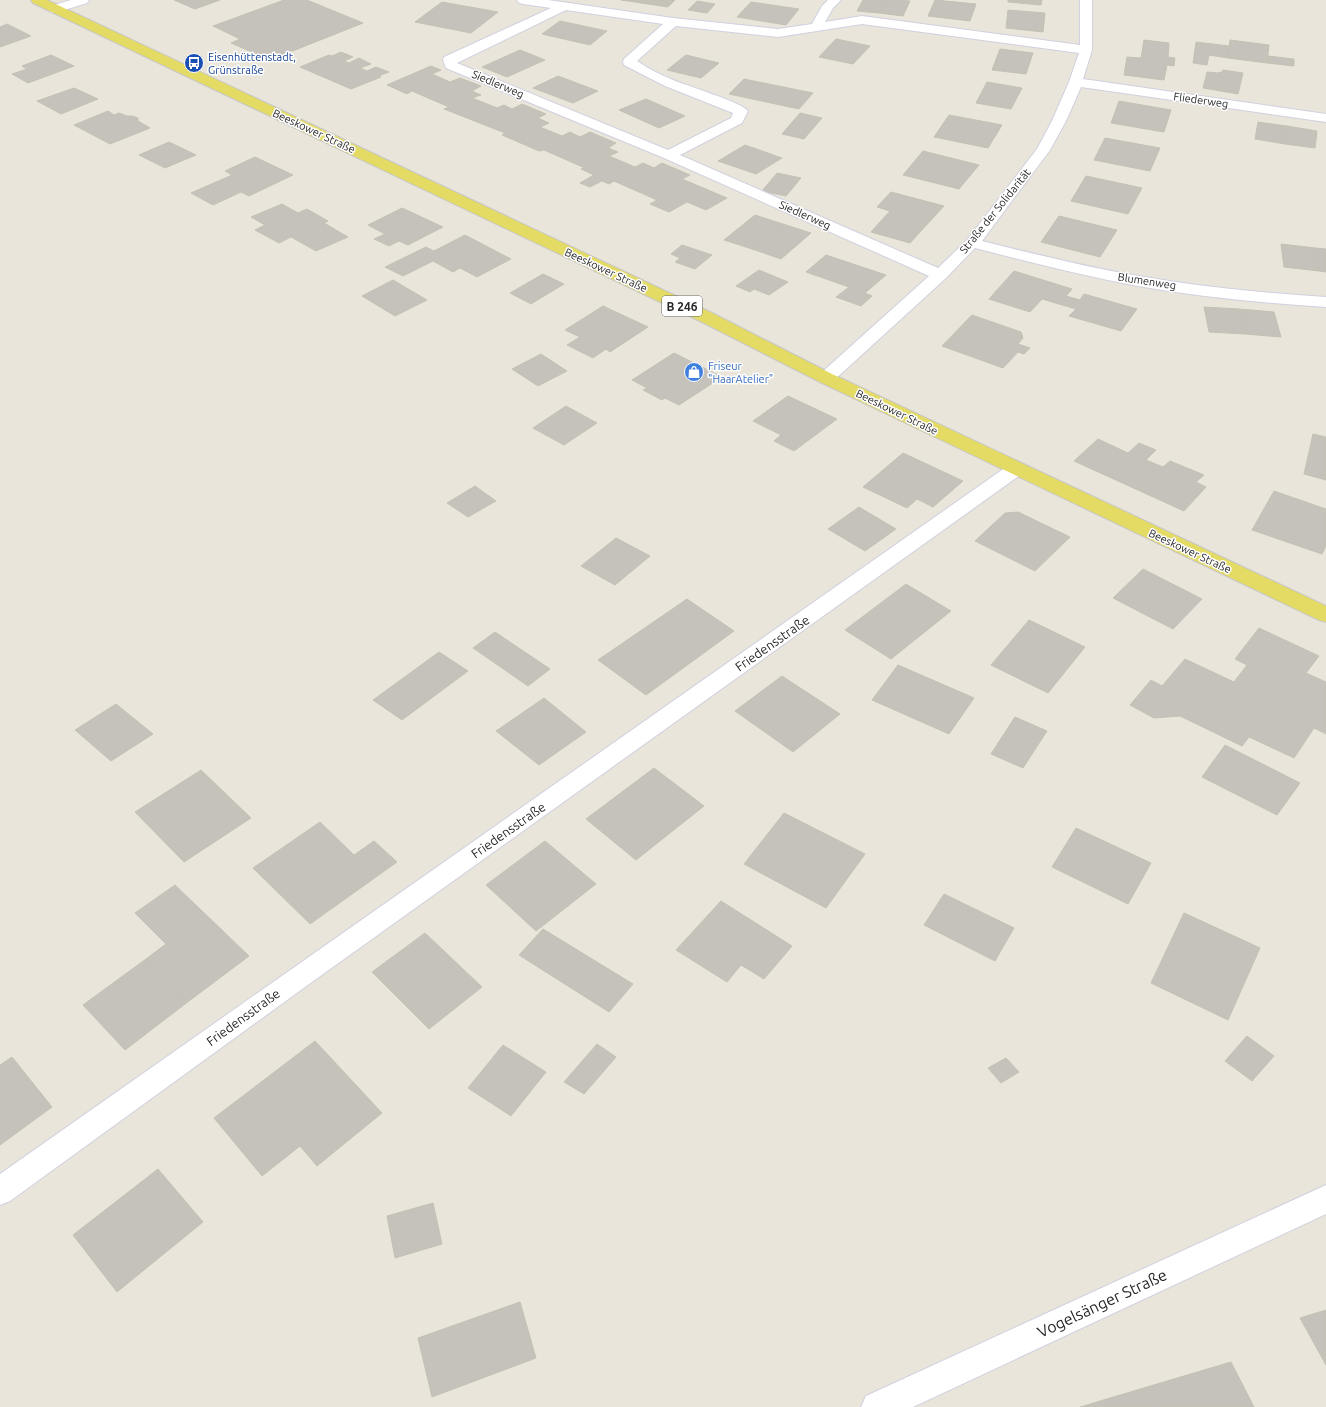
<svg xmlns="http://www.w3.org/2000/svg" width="1326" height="1407" font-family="Ubuntu,sans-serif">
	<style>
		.building { fill: #c4c2ba; stroke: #c4c1b4 }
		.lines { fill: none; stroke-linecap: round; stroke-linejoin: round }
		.street-casing { stroke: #d0d0e0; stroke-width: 2 }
		.primary-casing { stroke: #c7c7c7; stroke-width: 2 }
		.street { fill: #fff; fill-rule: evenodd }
		.primary { fill: #e4db64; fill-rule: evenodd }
		.labels { text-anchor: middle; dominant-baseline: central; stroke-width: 3; stroke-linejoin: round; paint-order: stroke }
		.far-transit-label { font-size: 11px; fill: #164399; stroke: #fff; text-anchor: start }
		.far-street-label { font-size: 11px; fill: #282828; stroke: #fff }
		.far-shop-label { font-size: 11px; fill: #366cbe; stroke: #fff; text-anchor: start }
		.shield { fill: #fff; stroke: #686868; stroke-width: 1 }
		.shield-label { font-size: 12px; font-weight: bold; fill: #282828 }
		.street-label { font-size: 13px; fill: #282828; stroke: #fff }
		.near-street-label { font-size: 16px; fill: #282828; stroke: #fff }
	</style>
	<rect width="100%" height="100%" fill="#e9e5da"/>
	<!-- building -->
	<g class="building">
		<polygon points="174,0 220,0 195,9"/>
		<polygon points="284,0 307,0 363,23 270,60 231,43 240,39 213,26"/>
		<polygon points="621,0 675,0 668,7"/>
		<polygon points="863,0 886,0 879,13 857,11"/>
		<polygon points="886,0 897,0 910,1 903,16 879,13"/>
		<polygon points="935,0 976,4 970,21 928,16"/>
		<polygon points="1008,0 1042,0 1041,5 1008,2"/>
		<polygon points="697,1 715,4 707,13 688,10"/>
		<polygon points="442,2 498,12 471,33 415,22"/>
		<polygon points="751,2 799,9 786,25 737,17"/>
		<polygon points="1008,10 1045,13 1043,32 1006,28"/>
		<polygon points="560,21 607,31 590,45 542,34"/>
		<polygon points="7,24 31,36 0,47 0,27"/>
		<polygon points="836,39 870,46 853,64 819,57"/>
		<polygon points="1144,40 1169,43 1168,57 1175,58 1174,66 1167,65 1164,80 1124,75 1127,57 1141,58"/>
		<polygon points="1230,40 1269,45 1267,63 1228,58"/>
		<polygon points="1196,42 1229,46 1228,58 1209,55 1207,65 1193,63"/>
		<polygon points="1000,49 1033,53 1026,74 992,70"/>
		<polygon points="520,50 545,60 507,77 482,67"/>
		<polygon points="341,52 353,57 344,61 349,63 359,58 371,64 360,68 367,71 376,67 389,72 378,76 381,77 351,89 300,67 329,55 332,56"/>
		<polygon points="51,55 74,66 28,83 12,74 27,69 22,66"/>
		<polygon points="686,55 719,63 701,78 667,70"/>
		<polygon points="1268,56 1294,59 1294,66 1267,63"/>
		<polygon points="431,66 441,70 432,74 450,82 460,78 481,86 472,91 481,95 472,98 497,108 504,105 512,109 522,104 546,114 538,118 549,123 540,127 562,136 570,132 580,137 590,132 616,143 608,148 618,152 609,156 635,167 643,163 654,168 662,163 690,175 682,179 727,198 706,210 687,202 669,212 650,204 657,200 614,181 609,184 602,181 590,187 580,183 594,175 581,169 585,168 544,150 539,151 502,135 505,133 444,109 449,107 412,91 407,94 387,85"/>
		<polygon points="1223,70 1243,73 1238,94 1203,88 1207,72 1217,73 1222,72"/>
		<polygon points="558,76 598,91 573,103 533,88"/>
		<polygon points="744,79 813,93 799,109 729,94"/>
		<polygon points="987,82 1022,88 1011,109 976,103"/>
		<polygon points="74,88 98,99 61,114 37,101"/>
		<polygon points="646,99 685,116 659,128 619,110"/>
		<polygon points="1119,101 1171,110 1164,132 1111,123"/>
		<polygon points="108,111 114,115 119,113 127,116 132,116 138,118 138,121 150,128 110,144 74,125"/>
		<polygon points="800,113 822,118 804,139 782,134"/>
		<polygon points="949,115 1002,125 988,148 934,137"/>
		<polygon points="1258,122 1287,126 1285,144 1255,139"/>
		<polygon points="1287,126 1317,131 1315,148 1285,144"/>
		<polygon points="1105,138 1160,148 1150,171 1094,160"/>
		<polygon points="169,142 196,155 165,168 139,155"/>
		<polygon points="745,145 782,158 756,174 718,161"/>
		<polygon points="923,151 979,165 959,189 903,175"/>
		<polygon points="255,157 293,175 249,196 241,192 213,205 191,193 232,175 225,171"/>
		<polygon points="777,173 801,178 786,196 762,191"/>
		<polygon points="1086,176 1142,188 1128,214 1071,201"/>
		<polygon points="891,192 944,206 910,243 871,232 890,211 877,207"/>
		<polygon points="282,204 298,213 307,209 328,221 324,223 348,237 316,251 291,237 279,243 255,230 265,225 251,217"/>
		<polygon points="402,208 443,227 408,245 399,241 389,246 374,239 385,234 368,225"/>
		<polygon points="755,215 783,224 752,249 724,240"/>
		<polygon points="1059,216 1117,230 1100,257 1041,242"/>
		<polygon points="783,224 811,233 781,259 752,249"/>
		<polygon points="465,235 511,259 477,277 460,268 453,272 433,261 403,276 385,267 426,247 434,251"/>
		<polygon points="1281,244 1315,248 1319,271 1284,267"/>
		<polygon points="682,245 712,255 695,269 675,262 680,258 671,254"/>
		<polygon points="1315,248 1326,249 1326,272 1319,271"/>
		<polygon points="826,255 886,275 865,293 872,296 861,306 836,297 849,287 806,272"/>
		<polygon points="759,270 788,282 769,295 754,289 750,292 736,286"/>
		<polygon points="1014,271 1072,289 1066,296 1080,300 1084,294 1137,309 1121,331 1069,316 1076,309 1042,299 1030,312 989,299"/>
		<polygon points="543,274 564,284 531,304 510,293"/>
		<polygon points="393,280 427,300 395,316 362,296"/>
		<polygon points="603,306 648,327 610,352 606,349 593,358 567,345 580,337 565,330"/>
		<polygon points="1204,307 1239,309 1245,334 1209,332"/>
		<polygon points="1239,309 1274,312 1281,337 1245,334"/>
		<polygon points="972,315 1021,332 1023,338 1018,344 1030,348 1024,354 1018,352 1003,368 942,346"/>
		<polygon points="674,353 722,377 679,405 665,398 662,400 643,390 647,388 632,380"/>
		<polygon points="541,354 567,371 538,386 512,369"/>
		<polygon points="788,396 837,419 794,451 774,441 781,435 753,421"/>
		<polygon points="566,406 597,423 564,445 533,428"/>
		<polygon points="1313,434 1326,437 1326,480 1304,474"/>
		<polygon points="1098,439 1128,453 1139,443 1156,450 1146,460 1163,467 1170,461 1204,475 1196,482 1206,487 1184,511 1074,461"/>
		<polygon points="903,453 963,481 933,507 917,499 907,508 863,487"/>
		<polygon points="475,486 496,501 468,517 447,503"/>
		<polygon points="1274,491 1326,509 1326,546 1322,554 1252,530"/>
		<polygon points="859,507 896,529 865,551 828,529"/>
		<polygon points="1018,512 1070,537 1035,571 975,541 1005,513"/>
		<polygon points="616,538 650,556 615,585 581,566"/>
		<polygon points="1143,569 1202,599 1173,629 1113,598"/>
		<polygon points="906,584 951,611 891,659 845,630"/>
		<polygon points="687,599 734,631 646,695 598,660"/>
		<polygon points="1029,620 1085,647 1048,693 991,665"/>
		<polygon points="1259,628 1319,656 1306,673 1326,682 1326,734 1314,728 1294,758 1249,737 1242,746 1180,716 1154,718 1130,705 1151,680 1162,686 1185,659 1234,682 1247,665 1235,659"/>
		<polygon points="495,632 550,669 528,686 473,648"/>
		<polygon points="439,652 468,671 402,720 373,700"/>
		<polygon points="898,665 974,698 949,734 872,700"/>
		<polygon points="782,676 840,714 793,752 735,711"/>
		<polygon points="544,698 586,732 539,765 496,731"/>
		<polygon points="116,704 153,734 111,761 75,730"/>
		<polygon points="1015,717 1047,731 1023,768 991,754"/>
		<polygon points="1225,745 1300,783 1277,815 1202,777"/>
		<polygon points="654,768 704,806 636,860 586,819"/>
		<polygon points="201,770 251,818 184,862 135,812"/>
		<polygon points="784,813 865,854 826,908 744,864"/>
		<polygon points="320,822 354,855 374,841 397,862 310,924 253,868"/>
		<polygon points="1076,828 1151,863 1128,904 1052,867"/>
		<polygon points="545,841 596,884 536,931 486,885"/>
		<polygon points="175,885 249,956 189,1001 146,959 166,944 135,913"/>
		<polygon points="944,894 1014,928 995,961 924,925"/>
		<polygon points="721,901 792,946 764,979 741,965 727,982 676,950"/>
		<polygon points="1184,913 1260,948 1228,1020 1151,983"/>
		<polygon points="543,929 633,984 609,1012 519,955"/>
		<polygon points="425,933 482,987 429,1029 372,972"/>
		<polygon points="146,959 189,1001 125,1050 83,1005"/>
		<polygon points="1247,1036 1274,1056 1252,1081 1225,1061"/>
		<polygon points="315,1041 382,1113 317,1166 300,1146 262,1176 214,1118"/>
		<polygon points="597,1044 616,1057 584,1094 564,1082"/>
		<polygon points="503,1045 546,1072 511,1116 468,1088"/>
		<polygon points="12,1057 52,1107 0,1145 0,1065"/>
		<polygon points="1006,1058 1019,1072 1001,1083 988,1068"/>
		<polygon points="158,1169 203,1222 117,1292 73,1235"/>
		<polygon points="433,1203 442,1244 395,1258 387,1216"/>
		<polygon points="520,1302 536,1358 432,1397 418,1338"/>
		<polygon points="1326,1310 1326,1365 1300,1318"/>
		<polygon points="1231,1362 1254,1407 1157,1407 1147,1387"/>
		<polygon points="1147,1387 1157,1407 1080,1407"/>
	</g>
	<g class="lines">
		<!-- street casing -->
		<g class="street-casing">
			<g id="street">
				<polygon points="71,0 89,0 87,3 55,13 51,12 49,9 51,6"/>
				<path d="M517,0H548L673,18L778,29L812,24L822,6L828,0H841L833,8L825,22L862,16L1080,45V0H1092V50L1083,79L1326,114V122L1081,87L1066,121L1050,150L982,241C1034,254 1086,267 1139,276C1201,287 1263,293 1326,297V307C1263,303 1200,297 1138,286C1084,276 1029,262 975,248L946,278L832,382L826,383L820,382L817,378L820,374L929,276L664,158L446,68L443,60L444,57L551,8L523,4L519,3ZM566,10L663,24L624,59L623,62L624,65L665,86L733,113L731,118L668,150L457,63ZM862,24L1079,53L1069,82L1052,121L1037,149L967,240L938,268L680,155L742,123L748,111C741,102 687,86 673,80C661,75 649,69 637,61L676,26L778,37Z"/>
				<polygon points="1016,463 1023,465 1025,469 1023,473 305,987 10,1201 0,1205 0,1174 1009,465"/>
				<polygon points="1326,1185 1326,1214 913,1407 861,1407 866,1396"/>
			</g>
		</g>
		<!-- primary casing -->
		<g class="primary-casing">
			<polygon id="primary" points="31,0 47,0 712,313 832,374 1326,606 1326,622 1319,620 820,382 700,321 33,3"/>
		</g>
		<!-- street -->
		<use href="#street" class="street"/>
		<!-- primary -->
		<use href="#primary" class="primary"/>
	</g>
	<!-- icons -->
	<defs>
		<g id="bus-disc" transform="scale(1)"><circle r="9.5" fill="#1a4fb4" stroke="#fff"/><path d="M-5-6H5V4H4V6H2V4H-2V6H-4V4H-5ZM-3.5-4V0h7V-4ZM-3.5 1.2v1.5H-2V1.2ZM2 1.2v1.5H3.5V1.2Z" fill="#fff"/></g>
		<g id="shop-disc" transform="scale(1)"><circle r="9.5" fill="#3f7fe0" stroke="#fff"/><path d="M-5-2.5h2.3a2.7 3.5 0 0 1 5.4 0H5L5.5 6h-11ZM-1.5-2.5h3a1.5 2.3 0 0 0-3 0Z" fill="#fff"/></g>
	</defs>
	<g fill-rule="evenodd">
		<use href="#bus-disc" x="194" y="63"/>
		<use href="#shop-disc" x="694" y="372"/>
	</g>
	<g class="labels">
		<!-- far-transit labels -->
		<g class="far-transit-label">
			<text x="208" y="57">Eisenhüttenstadt,<tspan x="208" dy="13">Grünstraße</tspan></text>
		</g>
		<!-- far-street labels -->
		<g class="far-street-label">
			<text transform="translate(498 84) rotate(23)">Siedlerweg</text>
			<text transform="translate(1201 100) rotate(8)">Fliederweg</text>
			<text transform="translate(314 131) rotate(25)">Beeskower Straße</text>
			<text transform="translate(995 211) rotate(-51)">Straße der Solidarität</text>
			<text transform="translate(805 215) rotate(24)">Siedlerweg</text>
			<text transform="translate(606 270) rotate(25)">Beeskower Straße</text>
			<text transform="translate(1147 281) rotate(9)">Blumenweg</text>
			<text transform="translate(897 412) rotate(26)">Beeskower Straße</text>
			<text transform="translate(1190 551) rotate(25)">Beeskower Straße</text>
		</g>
		<!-- far-shop labels -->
		<g class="far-shop-label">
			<text x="708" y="366">Friseur<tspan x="708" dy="13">"HaarAtelier"</tspan></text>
		</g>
		<!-- shield labels -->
		<rect class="shield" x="662" y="296" width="40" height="20" rx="3"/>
		<g class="shield-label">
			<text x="682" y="306">B 246</text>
		</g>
		<!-- street labels -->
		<g class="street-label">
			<text transform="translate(772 643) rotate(-35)">Friedensstraße</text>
			<text transform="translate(508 830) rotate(-35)">Friedensstraße</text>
			<text transform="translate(243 1017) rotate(-36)">Friedensstraße</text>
		</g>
		<!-- near-street labels -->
		<g class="near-street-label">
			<text transform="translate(1102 1303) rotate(-25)">Vogelsänger Straße</text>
		</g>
	</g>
</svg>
